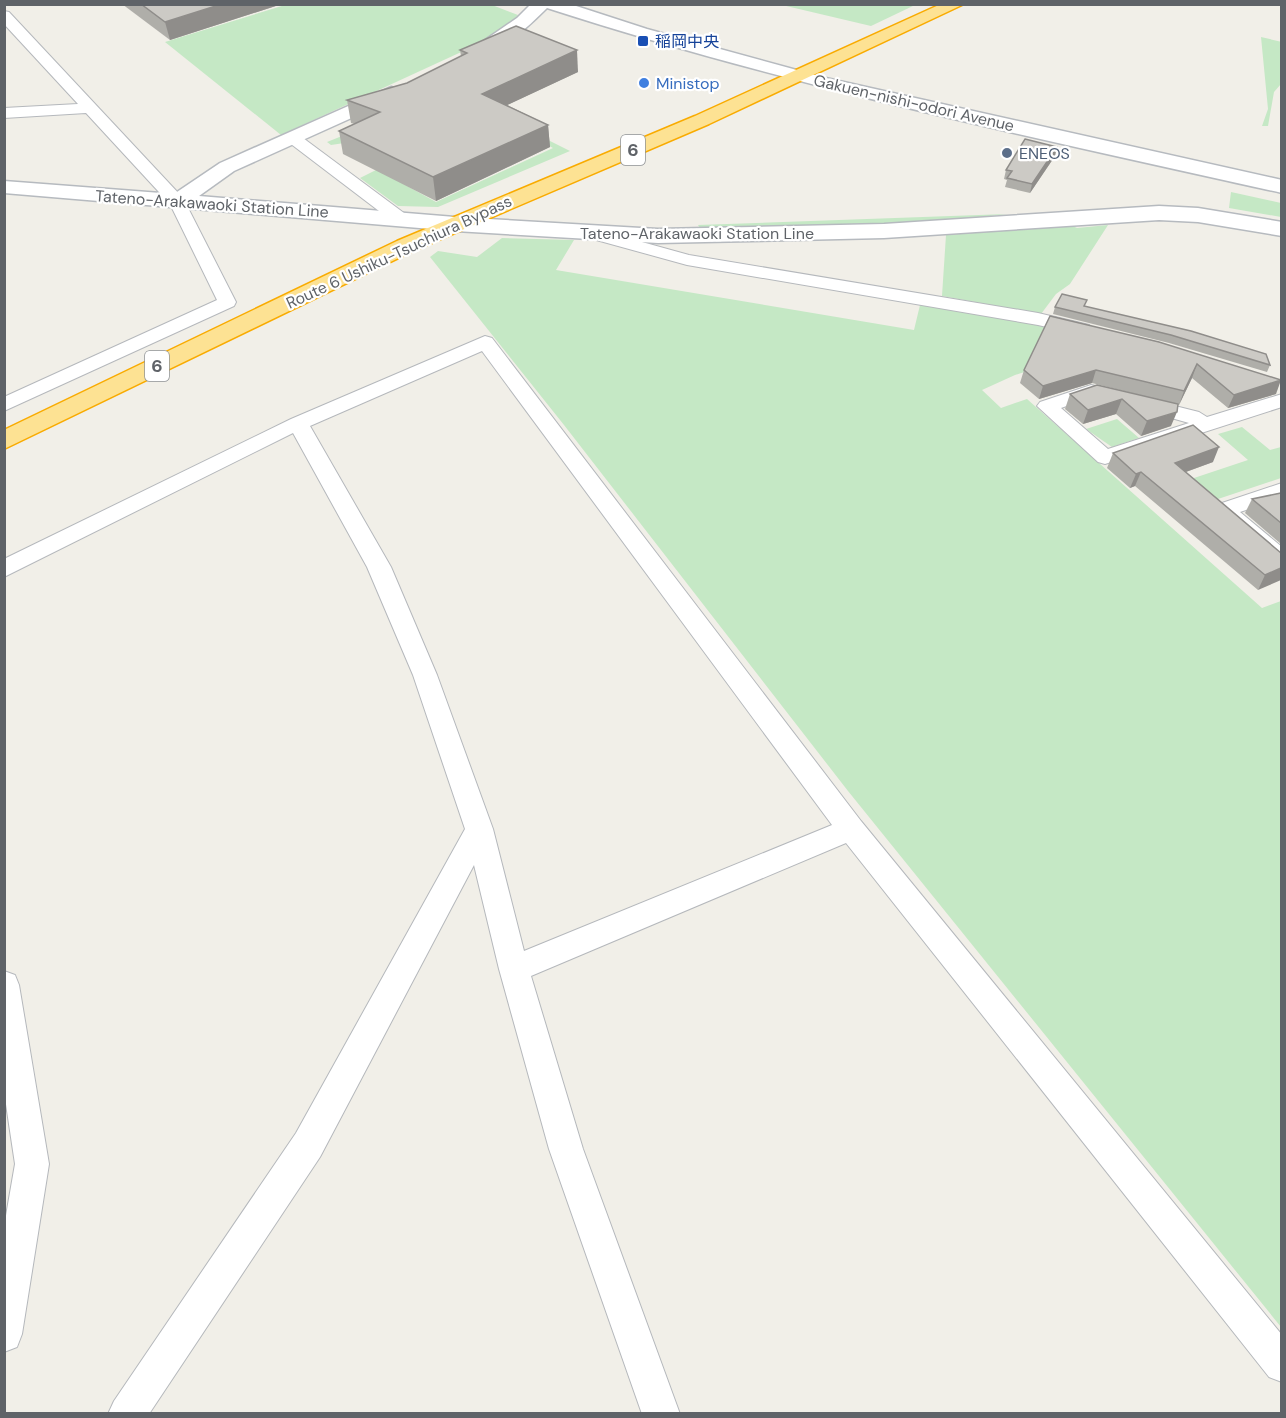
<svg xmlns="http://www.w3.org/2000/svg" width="1286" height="1418" font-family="'DM Sans','Noto Sans JP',sans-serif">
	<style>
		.green { fill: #c5e8c5 }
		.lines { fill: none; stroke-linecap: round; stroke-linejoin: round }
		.street-casing { stroke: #b5b8bc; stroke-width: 2 }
		.secondary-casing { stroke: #b6babf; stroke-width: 3 }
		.highway-casing { stroke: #f9ab00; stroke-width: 3 }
		.street { fill: #fff; fill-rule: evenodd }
		.secondary { fill: #fff; fill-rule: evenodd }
		.highway { fill: #fde293; fill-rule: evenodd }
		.wall { fill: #afaea9 }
		.shaded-wall { fill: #8f8d8a }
		.building { fill: #cccac5; stroke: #8f8d8a; stroke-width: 1.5 }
		.transit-dot { fill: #1a4fb4; stroke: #fff; stroke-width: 2 }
		.shop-dot { fill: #3f7fe0; stroke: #fff; stroke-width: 2 }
		.service-dot { fill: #5c6f8a; stroke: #fff; stroke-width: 2 }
		.labels { text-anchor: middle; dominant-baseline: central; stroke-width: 4.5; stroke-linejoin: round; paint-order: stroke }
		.far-transit-label { font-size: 16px; fill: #164399; stroke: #fff; text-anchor: start }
		.far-shop-label { font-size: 16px; fill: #366cbe; stroke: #fff; text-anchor: start }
		.far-street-label { font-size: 16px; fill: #5f6368; stroke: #fff }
		.far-service-label { font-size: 16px; fill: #4e5e75; stroke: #fff; text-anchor: start }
		.shield { fill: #fff; stroke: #8f9295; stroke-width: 1.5 }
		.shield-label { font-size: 18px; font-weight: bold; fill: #5f6368 }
	</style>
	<rect width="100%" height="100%" fill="#f1efe8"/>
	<!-- green -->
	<g class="green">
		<polygon points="285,5 492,5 518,15 510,24 483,42 281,135 165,42"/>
		<polygon points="782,5 915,4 915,5 871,26"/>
		<polygon points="1261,37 1282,42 1281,84 1274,92 1268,126 1262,126 1268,109"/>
		<polygon points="392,116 380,171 436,202 553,148 536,139 542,137 570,151 438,207 398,206 360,178 376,170 351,142 331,145 327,142"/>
		<polygon points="1231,192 1281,203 1281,217 1229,208"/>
		<polygon points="1007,214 941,222 701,230 698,225"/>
		<polygon points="1068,224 1077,228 1108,225 1070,284 1056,294 1041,314 942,296 946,235"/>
		<polygon points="502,238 574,240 556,270 914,330 920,305 1057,328 1055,362 1015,375 982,390 1001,408 1027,399 1262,608 1281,601 1281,1327 848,791 564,425 430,257 438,251 477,257"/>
		<polygon points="1117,419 1139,438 1112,447 1086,429"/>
		<polygon points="1242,427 1270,450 1281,447 1281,478 1209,502 1185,481 1248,460 1218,434"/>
	</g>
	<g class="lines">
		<!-- street casing -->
		<g class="street-casing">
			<g id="street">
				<polygon points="4,11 9,12 183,198 236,302 234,306 4,411 4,397 217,300 170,204 86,113 4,118 4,108 78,104 4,24"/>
				<polygon points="293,133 299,135 408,216 411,220 408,224 396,224 287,141 285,138"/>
				<polygon points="595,229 689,255 1038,313 1089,325 1091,329 1082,335 1038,325 687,265 589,238 586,234 589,230"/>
				<path d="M485,336L492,338L861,821L1282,1335V1382L1269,1377L846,843L531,976L583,1149L680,1414H642L549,1149L499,969L474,865L320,1157L149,1414H108L114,1401L296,1133L465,829L413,675L367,567L293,433L4,577V559L291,419ZM482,351L832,825L524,951L493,829L437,675L391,567L310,426Z"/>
				<polygon points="1091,385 1108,389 1111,393 1108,397 1092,397 1061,408 1108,449 1189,423 1136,408 1133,404 1136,400 1143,398 1199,412 1207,417 1282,394 1282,407 1105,464 1098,462 1037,406 1040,402"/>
				<polygon points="1282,483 1282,498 1240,512 1282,547 1282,568 1274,566 1213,510 1216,505"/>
				<polygon points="4,971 15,975 19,985 49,1164 22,1334 17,1347 4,1352 4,1227 15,1164 4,1091"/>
			</g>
		</g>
		<!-- secondary casing -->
		<g class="secondary-casing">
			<g id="secondary">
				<path d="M531,4H570L647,29L826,78L1282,180V193C1035,138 788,86 547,8C533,22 494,60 475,55L472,51L475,47L517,18Z"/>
				<polygon points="391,87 398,89 401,93 398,97 234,171 199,196 455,217 658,229 884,224 1159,206 1198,208 1282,222 1282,236 1198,222 1159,220 884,238 658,243 455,231 4,193 4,181 174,194 220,163"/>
			</g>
		</g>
		<!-- highway casing -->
		<g class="highway-casing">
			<polygon id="highway" points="941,4 964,4 709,124 413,251 4,449 4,430 397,241 695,116"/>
		</g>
		<!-- street -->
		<use href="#street" class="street"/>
		<!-- secondary -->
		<use href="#secondary" class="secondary"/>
		<!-- highway -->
		<use href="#highway" class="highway"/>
	</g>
	<!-- wall -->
	<g class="wall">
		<polygon points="122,4 282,4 170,40"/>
		<polygon points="460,50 578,72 507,105 548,125 550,147 436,201 343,154 339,131 355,124 351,123 347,100 407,83 461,56"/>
		<polygon points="1055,156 1030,193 1005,187 1007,180 1004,179 1006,170"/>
		<polygon points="1085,306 1270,365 1267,372 1169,343 1053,314 1055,307"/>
		<polygon points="1159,342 1276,394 1228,408 1192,378 1179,405 1092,383 1039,399 1020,383 1024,370"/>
		<polygon points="1097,385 1171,426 1141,436 1116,414 1083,424 1065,409 1070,394"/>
		<polygon points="1113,453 1213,462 1186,472 1281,553 1258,590 1135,486 1130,488 1107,468"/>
		<polygon points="1281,493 1281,544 1245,513 1252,499"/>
	</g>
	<!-- shaded-wall -->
	<g class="shaded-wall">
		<polygon points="222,4 282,4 170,40 165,22"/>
		<polygon points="577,50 578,72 484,116 482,94"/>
		<polygon points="548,125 550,147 436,201 433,177"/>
		<polygon points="1057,147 1055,156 1030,193 1032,184"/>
		<polygon points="1197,364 1192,378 1179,405 1184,391"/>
		<polygon points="1096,370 1092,383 1039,399 1043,386"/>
		<polygon points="1281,380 1276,394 1228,408 1234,395"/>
		<polygon points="1122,399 1116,414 1083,424 1088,410"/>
		<polygon points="1177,412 1171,426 1141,436 1147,421"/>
		<polygon points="1219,447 1213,462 1169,478 1175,463"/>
		<polygon points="1141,472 1135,486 1130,488 1136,474"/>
		<polygon points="1281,568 1281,580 1258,590 1265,575"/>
	</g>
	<!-- building -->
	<g class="building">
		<polygon points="141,4 222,4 165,22"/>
		<polygon points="516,26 577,50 482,94 548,125 433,177 339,131 380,112 347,100 407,83 467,53 460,50"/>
		<polygon points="1025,139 1057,147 1032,184 1007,178 1012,171 1006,170"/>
		<polygon points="1062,294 1087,300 1084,306 1191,331 1266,354 1270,365 1171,335 1055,307"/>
		<polygon points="1050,316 1159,342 1281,380 1234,395 1197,364 1184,391 1096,370 1043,386 1024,370"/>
		<polygon points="1097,385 1178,404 1177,412 1147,421 1122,399 1088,410 1070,394"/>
		<polygon points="1193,425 1219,447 1175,463 1281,553 1281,568 1265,575 1141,472 1136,474 1113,453"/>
		<polygon points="1281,493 1281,523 1252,499"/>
	</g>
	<!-- markers -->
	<rect class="transit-dot" x="637" y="35" width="12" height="12" rx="3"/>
	<circle class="shop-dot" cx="644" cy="83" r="6"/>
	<circle class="service-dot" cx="1007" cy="153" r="6"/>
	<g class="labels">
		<!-- far-transit labels -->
		<g class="far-transit-label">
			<text x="655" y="41">稲岡中央</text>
		</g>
		<!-- far-shop labels -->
		<g class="far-shop-label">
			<text x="656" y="83">Ministop</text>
		</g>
		<!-- far-street labels -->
		<g class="far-street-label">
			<text transform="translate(914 103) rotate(13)">Gakuen-nishi-odori Avenue</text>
			<text transform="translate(212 204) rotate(4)">Tateno-Arakawaoki Station Line</text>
			<text x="697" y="233">Tateno-Arakawaoki Station Line</text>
			<text transform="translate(399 252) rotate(-25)">Route 6 Ushiku-Tsuchiura Bypass</text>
		</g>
		<!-- far-service labels -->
		<g class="far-service-label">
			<text x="1019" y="153">ENEOS</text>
		</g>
		<!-- shield labels -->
		<g class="shield">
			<rect x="621" y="135" width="24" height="30" rx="4.5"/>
			<rect x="145" y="351" width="24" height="30" rx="4.5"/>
		</g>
		<g class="shield-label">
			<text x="633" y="150">6</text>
			<text x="157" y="366">6</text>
		</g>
	</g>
	<!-- border -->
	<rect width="1286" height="1418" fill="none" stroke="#5f6368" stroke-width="12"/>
</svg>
